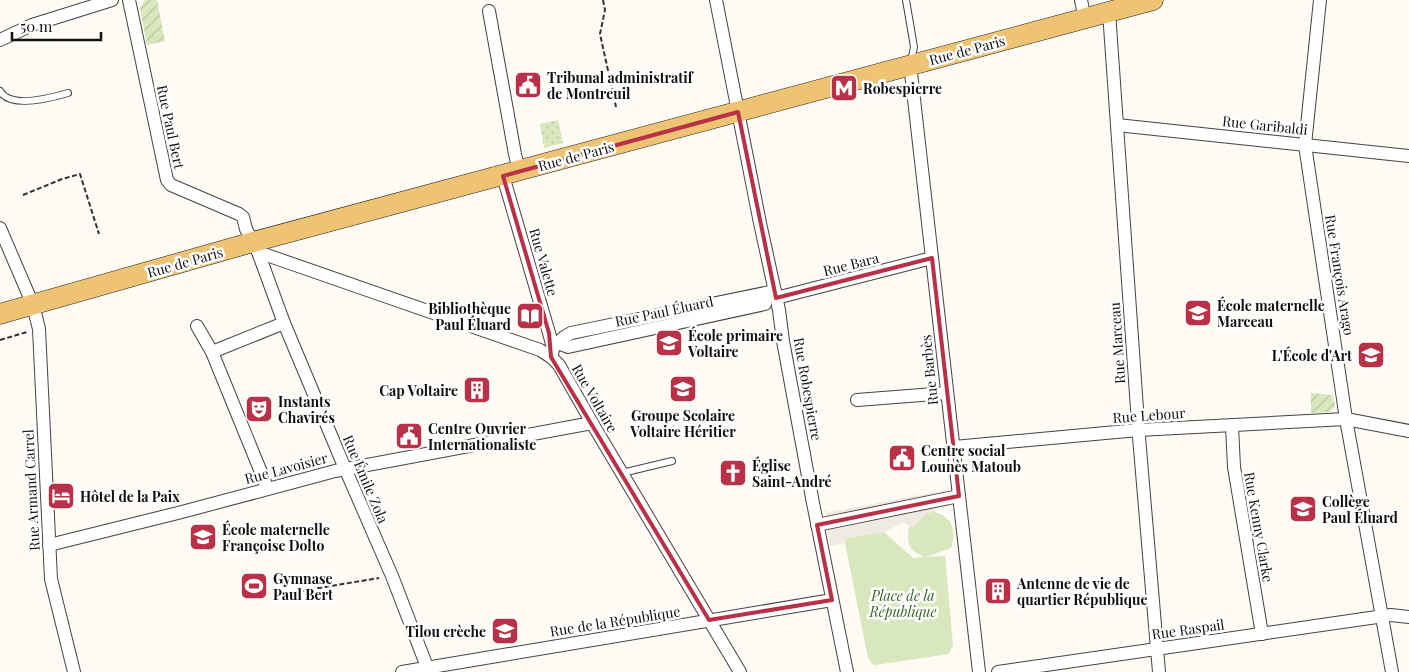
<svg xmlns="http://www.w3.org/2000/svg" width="1409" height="672" font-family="'Playfair Display',serif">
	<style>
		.grass { fill: url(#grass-dots) }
		.park { fill: #d9e7bf }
		.garden { fill: url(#garden-furrows) }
		.plaza { fill: #f0ebe2 }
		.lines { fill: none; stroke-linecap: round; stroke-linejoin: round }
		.lane-casing { stroke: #434343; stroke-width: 8 }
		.street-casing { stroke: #434343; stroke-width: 14 }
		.primary-casing { stroke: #212121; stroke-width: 21 }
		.path { stroke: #323232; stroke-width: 2; stroke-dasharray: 5 2.5; stroke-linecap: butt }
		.lane { stroke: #fff; stroke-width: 6 }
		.street { stroke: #fff; stroke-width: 12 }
		.primary { stroke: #efc374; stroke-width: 20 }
		.marked { fill: none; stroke: #b83147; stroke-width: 4; stroke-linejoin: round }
		.labels { text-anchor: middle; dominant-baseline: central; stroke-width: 5; stroke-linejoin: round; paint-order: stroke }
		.street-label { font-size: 14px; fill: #101010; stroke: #fff }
		.poi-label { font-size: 14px; font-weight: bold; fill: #101010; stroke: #fff; text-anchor: start }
		.park-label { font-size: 14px; font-style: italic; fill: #396524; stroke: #fff }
	</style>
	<defs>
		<pattern id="grass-dots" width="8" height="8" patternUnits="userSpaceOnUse" patternTransform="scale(1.25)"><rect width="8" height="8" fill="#d9e7bf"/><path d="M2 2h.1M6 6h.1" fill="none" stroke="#b9c5a3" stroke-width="1.8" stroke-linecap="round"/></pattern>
		<pattern id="garden-furrows" width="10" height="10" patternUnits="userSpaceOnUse" patternTransform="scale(1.25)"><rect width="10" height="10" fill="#d9e7bf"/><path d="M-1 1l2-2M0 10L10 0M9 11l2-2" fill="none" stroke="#b9c5a3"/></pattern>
	</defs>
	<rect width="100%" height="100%" fill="#fefbf5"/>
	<!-- grass -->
	<polygon class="grass" points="558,120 563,143 544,148 540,124"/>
	<!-- park -->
	<path class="park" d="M933,511C936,513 942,514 945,517C955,524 955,538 951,548L926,557L945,556L953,645L949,654L876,665L872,664L868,658L845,543L847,538L884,532L913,558L924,557C909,549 906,546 909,526L914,527L923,516Z"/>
	<!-- garden -->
	<g class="garden">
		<polygon points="145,0 157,0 165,41 147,45 140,8"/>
		<polygon points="1311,393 1333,395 1335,407 1329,412 1311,413"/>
	</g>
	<!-- plaza -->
	<polygon class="plaza" points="946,490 949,507 941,508 923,516 914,527 909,526 904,522 884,532 849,538 847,539 845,543 830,546 825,509 830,512"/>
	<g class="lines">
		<!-- lane casing -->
		<g class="lane-casing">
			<g id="lane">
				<polyline points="906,0 914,47 911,61"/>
				<path d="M0,91C10,109 51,98 68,93"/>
				<polyline points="622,473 672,461"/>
			</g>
		</g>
		<!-- street casing -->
		<g class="street-casing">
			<g id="street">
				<polyline points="129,0 167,180 171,185 239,214 243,217 246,229 258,252 284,323 341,459 392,576 429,672"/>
				<polyline points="716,0 760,223 779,310 783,341 813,503 847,672"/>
				<polyline points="1081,0 1085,19"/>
				<polyline points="1320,0 1305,145 1346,419 1392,672"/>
				<polyline points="489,11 515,154 519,171"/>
				<polyline points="1109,12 1139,437 1159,672"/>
				<polyline points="0,40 32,25 112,0"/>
				<polyline points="910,64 979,672"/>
				<polyline points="1117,125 1409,156"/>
				<polyline points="503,176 549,333 553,348 552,355"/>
				<polyline points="0,228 33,305 39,329 51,579 74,672"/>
				<polyline points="258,252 540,350 551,357 559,365 595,428 740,672"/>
				<polyline points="776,298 932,258"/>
				<polyline points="197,326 212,352 265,482 266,489"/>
				<polyline points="558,343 568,347 765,304 767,293"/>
				<polyline points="553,348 564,337 571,333 775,291"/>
				<polyline points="212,352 284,323"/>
				<polyline points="857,400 947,393"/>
				<polyline points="1232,426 1234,467 1262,634"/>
				<polyline points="954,447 1138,430 1346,419 1409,431"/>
				<polyline points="817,525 959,496"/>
				<polyline points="49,545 178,513 335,471 592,423"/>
				<polyline points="402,672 832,600"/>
				<polyline points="998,672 1370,618 1391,615 1409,617"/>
			</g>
		</g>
		<!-- primary casing -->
		<g class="primary-casing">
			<polyline id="primary" points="0,314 253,242 1153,0"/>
		</g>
		<!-- path -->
		<g class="path">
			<polyline points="603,0 605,10 600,34 616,107"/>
			<polyline points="23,195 62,179 80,174 99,234"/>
			<polyline points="0,340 27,332"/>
			<polyline points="295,592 379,578"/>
		</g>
		<!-- lane -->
		<use href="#lane" class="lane"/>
		<!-- street -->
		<use href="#street" class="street"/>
		<!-- primary -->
		<use href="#primary" class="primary"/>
	</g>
	<!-- marked area -->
	<path class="marked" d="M738,112L776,298L932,258L959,496L817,525L832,600L709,620L551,357L549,333L503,176Z"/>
	<!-- icons -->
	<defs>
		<g id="civic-square" transform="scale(1.4375)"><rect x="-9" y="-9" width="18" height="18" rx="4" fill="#b83147" stroke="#fff"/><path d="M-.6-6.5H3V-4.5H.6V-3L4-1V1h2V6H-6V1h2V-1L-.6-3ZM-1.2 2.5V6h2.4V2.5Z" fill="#fff"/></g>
		<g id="metro-square" transform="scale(1.4375)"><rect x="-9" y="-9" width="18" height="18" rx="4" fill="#b83147" stroke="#fff"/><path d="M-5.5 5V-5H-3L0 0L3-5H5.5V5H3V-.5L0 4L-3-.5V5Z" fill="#fff"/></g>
		<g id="school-square" transform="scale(1.4375)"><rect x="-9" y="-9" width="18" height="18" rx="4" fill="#b83147" stroke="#fff"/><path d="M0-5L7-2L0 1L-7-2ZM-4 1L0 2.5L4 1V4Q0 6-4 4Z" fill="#fff"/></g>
		<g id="library-square" transform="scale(1.4375)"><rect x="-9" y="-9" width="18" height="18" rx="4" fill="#b83147" stroke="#fff"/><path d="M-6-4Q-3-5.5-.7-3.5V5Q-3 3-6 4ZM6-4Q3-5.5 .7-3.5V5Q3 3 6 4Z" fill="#fff"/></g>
		<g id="university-square" transform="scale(1.4375)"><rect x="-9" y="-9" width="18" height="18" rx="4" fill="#b83147" stroke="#fff"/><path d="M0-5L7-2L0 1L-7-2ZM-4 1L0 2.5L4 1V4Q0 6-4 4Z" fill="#fff"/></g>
		<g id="building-square" transform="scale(1.4375)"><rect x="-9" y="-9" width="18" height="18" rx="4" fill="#b83147" stroke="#fff"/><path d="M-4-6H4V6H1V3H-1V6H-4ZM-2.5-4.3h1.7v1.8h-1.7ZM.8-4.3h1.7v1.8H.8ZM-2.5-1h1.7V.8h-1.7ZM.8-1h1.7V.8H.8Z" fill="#fff"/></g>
		<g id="theatre-square" transform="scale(1.4375)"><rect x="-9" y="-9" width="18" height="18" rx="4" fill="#b83147" stroke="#fff"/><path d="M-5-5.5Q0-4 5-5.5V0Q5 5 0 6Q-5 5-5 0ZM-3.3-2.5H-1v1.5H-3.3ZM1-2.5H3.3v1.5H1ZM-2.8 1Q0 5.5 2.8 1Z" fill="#fff"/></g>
		<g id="church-square" transform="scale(1.4375)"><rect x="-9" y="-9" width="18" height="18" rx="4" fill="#b83147" stroke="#fff"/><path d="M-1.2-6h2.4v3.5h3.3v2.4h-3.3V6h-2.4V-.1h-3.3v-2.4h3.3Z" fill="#fff"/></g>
		<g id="hotel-square" transform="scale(1.4375)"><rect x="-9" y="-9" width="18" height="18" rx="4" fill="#b83147" stroke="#fff"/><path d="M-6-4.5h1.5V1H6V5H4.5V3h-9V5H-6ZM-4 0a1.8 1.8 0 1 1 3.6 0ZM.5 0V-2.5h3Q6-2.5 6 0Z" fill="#fff"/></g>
		<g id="stadium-square" transform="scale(1.4375)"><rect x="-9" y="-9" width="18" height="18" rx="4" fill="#b83147" stroke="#fff"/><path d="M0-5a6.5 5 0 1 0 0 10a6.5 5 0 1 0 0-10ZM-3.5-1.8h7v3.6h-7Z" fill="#fff"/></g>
	</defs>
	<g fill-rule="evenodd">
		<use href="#civic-square" x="528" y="85"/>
		<use href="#metro-square" x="844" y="88"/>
		<use href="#school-square" x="1198" y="313"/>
		<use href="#library-square" x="530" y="316"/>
		<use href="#school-square" x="669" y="343"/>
		<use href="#university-square" x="1371" y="355"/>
		<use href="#school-square" x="683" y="389"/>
		<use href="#building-square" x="477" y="390"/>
		<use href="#theatre-square" x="259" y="409"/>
		<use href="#civic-square" x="409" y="436"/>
		<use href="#civic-square" x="902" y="458"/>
		<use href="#church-square" x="733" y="473"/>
		<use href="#hotel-square" x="61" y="496"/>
		<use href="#school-square" x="1303" y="509"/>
		<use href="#school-square" x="203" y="537"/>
		<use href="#stadium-square" x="254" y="586"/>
		<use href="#building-square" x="998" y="591"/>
		<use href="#school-square" x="505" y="631"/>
	</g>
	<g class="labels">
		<!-- street labels -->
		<g class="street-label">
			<text transform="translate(967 50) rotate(-15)">Rue de Paris</text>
			<text transform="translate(1265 125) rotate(6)">Rue Garibaldi</text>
			<text transform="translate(171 127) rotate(78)">Rue Paul Bert</text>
			<text transform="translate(576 156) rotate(-15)">Rue de Paris</text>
			<text transform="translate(185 262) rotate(-16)">Rue de Paris</text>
			<text transform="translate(544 262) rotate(74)">Rue Valette</text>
			<text transform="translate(851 264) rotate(-14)">Rue Bara</text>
			<text transform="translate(1340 275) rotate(81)">Rue François Arago</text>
			<text transform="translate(664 311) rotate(-12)">Rue Paul Éluard</text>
			<text transform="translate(1117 343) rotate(-94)">Rue Marceau</text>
			<text transform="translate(929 370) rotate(-96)">Rue Barbès</text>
			<text transform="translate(808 389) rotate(80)">Rue Robespierre</text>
			<text transform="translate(595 398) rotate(60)">Rue Voltaire</text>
			<text transform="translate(1149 415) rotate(-4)">Rue Lebour</text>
			<text transform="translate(286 468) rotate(-15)">Rue Lavoisier</text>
			<text transform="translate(366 479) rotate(67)">Rue Émile Zola</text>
			<text transform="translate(31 490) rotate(-93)">Rue Armand Carrel</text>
			<text transform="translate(1259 527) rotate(80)">Rue Kenny Clarke</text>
			<text transform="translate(615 621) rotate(-9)">Rue de la République</text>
			<text transform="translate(1188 629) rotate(-8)">Rue Raspail</text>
		</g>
		<!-- poi labels -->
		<g class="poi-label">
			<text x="547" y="77">Tribunal administratif<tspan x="547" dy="16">de Montreuil</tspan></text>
			<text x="863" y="88">Robespierre</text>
			<text x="1217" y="305">École maternelle<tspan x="1217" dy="16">Marceau</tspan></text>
			<text x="511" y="308" text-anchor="end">Bibliothèque<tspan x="511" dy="16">Paul Éluard</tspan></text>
			<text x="688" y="335">École primaire<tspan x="688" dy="16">Voltaire</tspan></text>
			<text x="1352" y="355" text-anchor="end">L'École d'Art</text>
			<text x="458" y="390" text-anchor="end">Cap Voltaire</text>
			<text x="278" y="401">Instants<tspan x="278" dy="16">Chavirés</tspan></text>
			<text x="683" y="415" text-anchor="middle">Groupe Scolaire<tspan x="683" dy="16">Voltaire Héritier</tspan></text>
			<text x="428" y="428">Centre Ouvrier<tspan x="428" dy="16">Internationaliste</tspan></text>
			<text x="921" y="450">Centre social<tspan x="921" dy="16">Lounès Matoub</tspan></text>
			<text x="752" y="465">Église<tspan x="752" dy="16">Saint-André</tspan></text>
			<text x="80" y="496">Hôtel de la Paix</text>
			<text x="1322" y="501">Collège<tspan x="1322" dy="16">Paul Éluard</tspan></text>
			<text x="222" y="529">École maternelle<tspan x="222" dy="16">Françoise Dolto</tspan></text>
			<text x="273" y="578">Gymnase<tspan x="273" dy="16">Paul Bert</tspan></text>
			<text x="1017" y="583">Antenne de vie de<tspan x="1017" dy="16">quartier République</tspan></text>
			<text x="486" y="631" text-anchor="end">Tilou crèche</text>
		</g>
		<!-- park labels -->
		<g class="park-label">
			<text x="903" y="595">Place de la<tspan x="903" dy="16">République</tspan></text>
		</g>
	</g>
	<!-- scale -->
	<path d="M12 32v8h89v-8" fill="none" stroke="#101010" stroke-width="2.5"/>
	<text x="20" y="32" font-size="15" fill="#101010" stroke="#ffffff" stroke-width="4" paint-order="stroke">50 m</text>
</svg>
